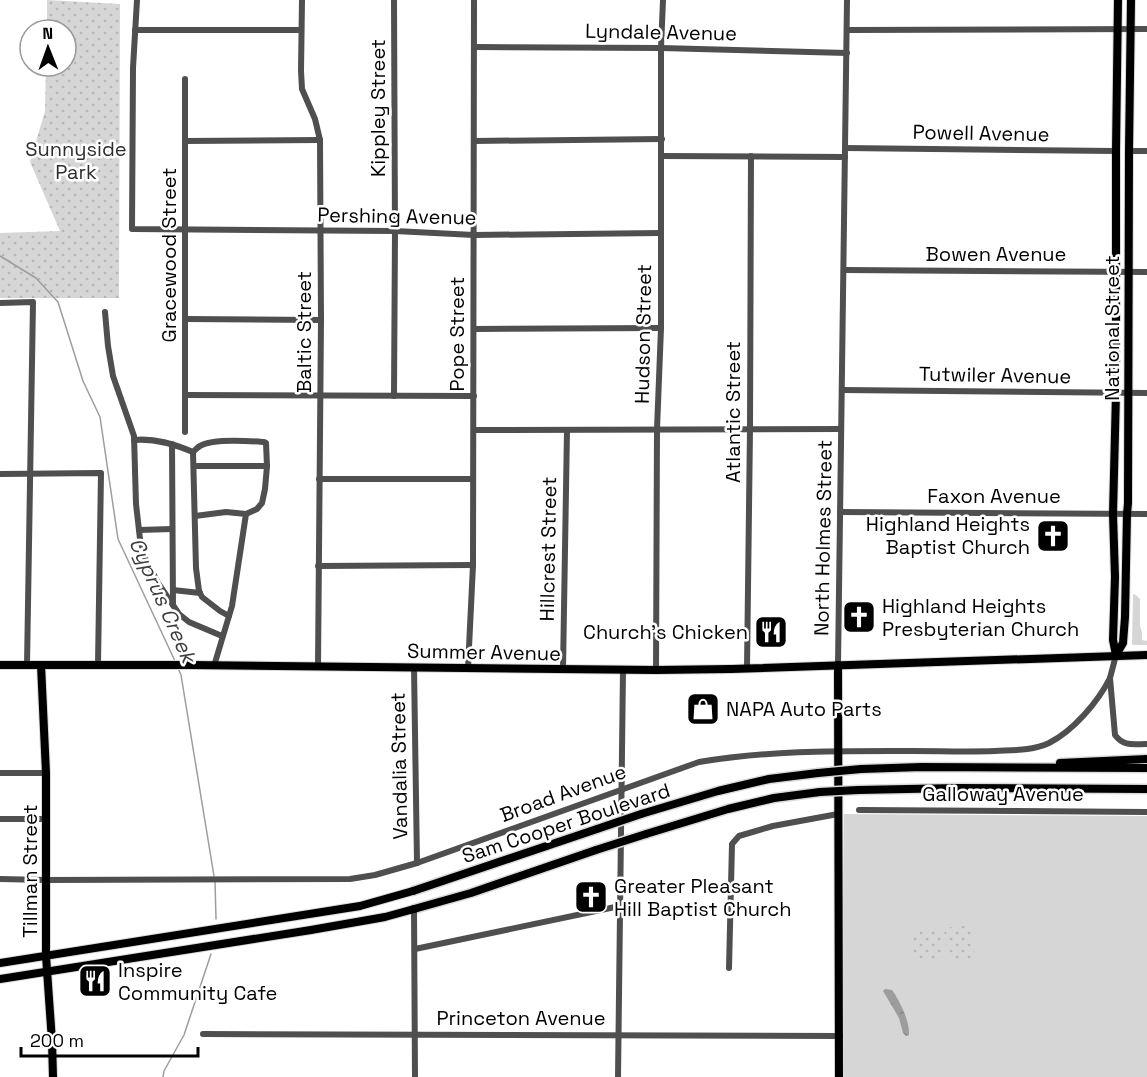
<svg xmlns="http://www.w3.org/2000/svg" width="1147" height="1077" font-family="'Space Grotesk',sans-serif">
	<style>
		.grass { fill: #d6d6d6 }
		.park { fill: url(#park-dots) }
		.water { fill: url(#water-ripples) }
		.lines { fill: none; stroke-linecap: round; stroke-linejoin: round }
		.stream { stroke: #9d9d9d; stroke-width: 1.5 }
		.major-casing { stroke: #dbdbdb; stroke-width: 10 }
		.highway-casing { stroke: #dbdbdb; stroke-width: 11 }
		.minor { stroke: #4f4f4f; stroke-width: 6 }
		.major { stroke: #000; stroke-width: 8 }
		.highway { stroke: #000; stroke-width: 8 }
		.highway-bridge-casing { stroke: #dbdbdb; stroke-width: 11; stroke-linecap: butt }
		.highway-bridge { stroke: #000; stroke-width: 8 }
		.labels { text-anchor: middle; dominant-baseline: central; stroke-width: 5; stroke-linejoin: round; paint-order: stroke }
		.street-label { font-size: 20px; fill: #000; stroke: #fff }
		.park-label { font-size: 20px; fill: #2d2d2d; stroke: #fff }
		.poi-label { font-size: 20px; fill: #000; stroke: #fff; text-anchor: start }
		.water-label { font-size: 21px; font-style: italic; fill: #3e3e3e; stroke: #fff }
	</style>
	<defs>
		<pattern id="park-dots" width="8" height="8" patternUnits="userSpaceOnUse" patternTransform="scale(1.5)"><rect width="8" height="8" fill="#d6d6d6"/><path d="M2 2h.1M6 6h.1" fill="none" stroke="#b6b6b6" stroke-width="1.8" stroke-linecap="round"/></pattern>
		<pattern id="water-ripples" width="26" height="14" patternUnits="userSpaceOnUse" patternTransform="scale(1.5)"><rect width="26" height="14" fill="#9d9d9d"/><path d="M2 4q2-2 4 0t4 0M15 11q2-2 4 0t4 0" fill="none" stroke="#858585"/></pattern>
	</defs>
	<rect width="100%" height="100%" fill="#fff"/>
	<!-- grass -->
	<g class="grass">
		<polygon points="1133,594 1136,595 1140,599 1140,626 1142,632 1142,640 1147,641 1147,645 1133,645 1132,644"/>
		<polygon points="844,814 1147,816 1147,1077 841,1077"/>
	</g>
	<!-- park -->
	<g class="park">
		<polygon points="47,0 120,4 119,298 0,298 0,233 60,231 30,162 45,111 46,66 66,66 66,30 47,30"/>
		<polygon points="971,925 975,959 948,962 944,928"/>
		<polygon points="940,929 944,958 915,962 912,932"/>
	</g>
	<!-- water -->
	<path class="water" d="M885,989L892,990C900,1001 910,1022 909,1035L906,1036L903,1033L899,1018L883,991Z"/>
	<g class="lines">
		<!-- stream -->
		<g class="stream">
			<polyline points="0,256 36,278 58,302 83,381 100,417 118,539 175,661"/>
			<polyline points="178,668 181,675 214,876"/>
			<polyline points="215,881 216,919"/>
			<polyline points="163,1077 164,1071 184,1035 211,954"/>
		</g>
		<!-- major casing -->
		<g class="major-casing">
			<g id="major">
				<polyline points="1116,655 1123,643 1125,617 1127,514 1128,503 1129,151 1131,0"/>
				<polyline points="1116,655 1113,640 1115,577 1113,514 1116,393 1116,151 1118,0"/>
				<polyline points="0,665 190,665 656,670 731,669 1147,655"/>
				<polyline points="41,665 46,773 46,956 52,1041 53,1077"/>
				<polyline points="838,665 839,1077"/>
				<polyline points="0,963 360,906 413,891"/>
				<polyline points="0,979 311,930 385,917 414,909"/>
			</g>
		</g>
		<!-- highway casing -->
		<g class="highway-casing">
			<g id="highway">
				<polyline points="1060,763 1147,759"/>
				<polyline points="861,769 922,767 1147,768"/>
				<polyline points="858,790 956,788 1147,789"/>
				<polyline points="641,814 718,791 769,779 818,773"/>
				<polyline points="646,834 728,809 774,798 820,792"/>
				<polyline points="413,891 597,829"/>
				<polyline points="414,909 471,893 596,850"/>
			</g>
		</g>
		<!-- minor -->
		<g class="minor">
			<polyline points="137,0 133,68 132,229 395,231 474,235 661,233"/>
			<polyline points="302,0 301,71 302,89 315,119 320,140 321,320 318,666"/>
			<polyline points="135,30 301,30"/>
			<polyline points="847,30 1147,29"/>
			<polyline points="474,47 661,48 847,53"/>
			<polyline points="185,141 320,140"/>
			<polyline points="474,141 662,139"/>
			<polyline points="845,148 1116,151"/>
			<polyline points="1129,151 1147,151"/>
			<polyline points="662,156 845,157"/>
			<polyline points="844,270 1147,272"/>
			<polyline points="0,303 33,302 27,665"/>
			<polyline points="105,312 108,346 113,376 134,436 136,504 140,539 145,558 158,583 179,614 189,622 222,636"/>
			<polyline points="185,319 321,320"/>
			<polyline points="474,329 661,328"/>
			<polyline points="842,390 1147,393"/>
			<polyline points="185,395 474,396"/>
			<polyline points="394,396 395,231 394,0"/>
			<polyline points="474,430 841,429"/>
			<polyline points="185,432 185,79"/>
			<path d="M134,440C155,438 174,444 193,452"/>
			<polyline points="172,444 173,605"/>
			<polyline points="193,452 196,568 199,591 202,597 220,611 229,616"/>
			<path d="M193,452C195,450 198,447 200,446C212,438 250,441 264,442L266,443L267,466"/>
			<polyline points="194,466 267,466 265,489 262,503 257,509 246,514 226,512 195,516"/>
			<polyline points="0,474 101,473 98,664"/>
			<polyline points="319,479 473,479"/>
			<polyline points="840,512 1147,514"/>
			<polyline points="139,530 172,529"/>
			<polyline points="318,566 473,565"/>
			<polyline points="173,590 200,593"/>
			<path d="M1116,655L1110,678L1115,735C1124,747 1133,744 1147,744"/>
			<polyline points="838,665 847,0"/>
			<polyline points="214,666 232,606 246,514"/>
			<polyline points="414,667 417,863"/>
			<polyline points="468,668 473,565 474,0"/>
			<polyline points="747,668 750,429 751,156"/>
			<polyline points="563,669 567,430"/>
			<polyline points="656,670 657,429 661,328 661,48 663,0"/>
			<polyline points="0,773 46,773"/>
			<polyline points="859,810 1147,812"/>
			<polyline points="0,819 46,819"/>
			<path d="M0,879L46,880L350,879L375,875L417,863L699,762C770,750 841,751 913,751C940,751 968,752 995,751C1013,750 1032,751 1049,743C1073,731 1098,702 1110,678"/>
			<polyline points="414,909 415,1077"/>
			<polyline points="415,949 620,906"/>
			<polyline points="729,968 732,844 739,836 773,826 838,814"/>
			<polyline points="203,1034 840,1036"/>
			<polyline points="618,1077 623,670"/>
		</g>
		<!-- major -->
		<use href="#major" class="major"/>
		<!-- highway -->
		<use href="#highway" class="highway"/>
		<!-- highway-bridge casing -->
		<g class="highway-bridge-casing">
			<g id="highway-bridge">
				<polyline points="818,773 861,769"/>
				<polyline points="820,792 858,790"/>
				<polyline points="597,829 641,814"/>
				<polyline points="596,850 646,834"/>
			</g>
		</g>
		<!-- highway-bridge -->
		<use href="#highway-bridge" class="highway-bridge"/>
	</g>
	<!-- icons -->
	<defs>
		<g id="church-square" transform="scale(1.725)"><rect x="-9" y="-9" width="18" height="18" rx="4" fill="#000" stroke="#fff"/><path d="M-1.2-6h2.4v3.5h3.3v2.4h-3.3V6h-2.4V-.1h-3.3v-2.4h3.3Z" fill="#fff"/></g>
		<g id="restaurant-square" transform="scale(1.725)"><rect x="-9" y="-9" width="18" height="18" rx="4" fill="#000" stroke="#fff"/><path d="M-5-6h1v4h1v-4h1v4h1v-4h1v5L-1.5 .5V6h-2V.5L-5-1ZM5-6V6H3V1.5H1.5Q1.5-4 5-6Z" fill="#fff"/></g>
		<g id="shop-square" transform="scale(1.725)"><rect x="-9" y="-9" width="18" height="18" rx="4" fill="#000" stroke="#fff"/><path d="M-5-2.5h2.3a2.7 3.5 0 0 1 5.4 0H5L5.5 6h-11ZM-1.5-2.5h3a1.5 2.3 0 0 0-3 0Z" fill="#fff"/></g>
	</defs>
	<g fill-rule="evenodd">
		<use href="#church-square" x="1053" y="536"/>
		<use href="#church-square" x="859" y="617"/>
		<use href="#restaurant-square" x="771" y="632"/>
		<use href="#shop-square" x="703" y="709"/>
		<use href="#church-square" x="591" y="897"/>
		<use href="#restaurant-square" x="95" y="981"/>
	</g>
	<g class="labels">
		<!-- street labels -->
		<g class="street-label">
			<text transform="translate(661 32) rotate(1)">Lyndale Avenue</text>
			<text transform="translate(378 108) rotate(-90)">Kippley Street</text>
			<text transform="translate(981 133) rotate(1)">Powell Avenue</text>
			<text transform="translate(397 216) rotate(1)">Pershing Avenue</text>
			<text x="996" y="254">Bowen Avenue</text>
			<text transform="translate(169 255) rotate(-90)">Gracewood Street</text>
			<text transform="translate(1112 328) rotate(-90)">National Street</text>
			<text transform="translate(304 332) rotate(-90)">Baltic Street</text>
			<text transform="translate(457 334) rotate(-90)">Pope Street</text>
			<text transform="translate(643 334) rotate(-89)">Hudson Street</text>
			<text transform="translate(995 375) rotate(1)">Tutwiler Avenue</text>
			<text transform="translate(733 412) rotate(-90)">Atlantic Street</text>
			<text x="994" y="496">Faxon Avenue</text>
			<text transform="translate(823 538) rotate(-89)">North Holmes Street</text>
			<text transform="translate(548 549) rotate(-89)">Hillcrest Street</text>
			<text transform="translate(484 652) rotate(1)">Summer Avenue</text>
			<text transform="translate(399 766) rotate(-91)">Vandalia Street</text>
			<text transform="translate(563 793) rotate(-20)">Broad Avenue</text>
			<text x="1003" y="794">Galloway Avenue</text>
			<text transform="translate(566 823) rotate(-18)">Sam Cooper Boulevard</text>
			<text transform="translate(30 871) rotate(-90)">Tillman Street</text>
			<text x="521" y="1018">Princeton Avenue</text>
		</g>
		<!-- park labels -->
		<g class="park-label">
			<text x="76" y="149">Sunnyside<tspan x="76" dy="23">Park</tspan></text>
		</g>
		<!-- poi labels -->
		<g class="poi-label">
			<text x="1030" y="524" text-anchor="end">Highland Heights<tspan x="1030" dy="23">Baptist Church</tspan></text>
			<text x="882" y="606">Highland Heights<tspan x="882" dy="23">Presbyterian Church</tspan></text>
			<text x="748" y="632" text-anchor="end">Church's Chicken</text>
			<text x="726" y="709">NAPA Auto Parts</text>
			<text x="614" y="886">Greater Pleasant<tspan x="614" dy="23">Hill Baptist Church</tspan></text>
			<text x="118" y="970">Inspire<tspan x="118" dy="23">Community Cafe</tspan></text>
		</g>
		<!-- water labels -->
		<g class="water-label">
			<text transform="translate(163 600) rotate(66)">Cyprus Creek</text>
		</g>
	</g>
	<!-- north arrow -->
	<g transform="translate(48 48) rotate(359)"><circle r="28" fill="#ffffff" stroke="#999999" stroke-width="1.5"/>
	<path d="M0-4.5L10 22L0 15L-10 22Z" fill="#000000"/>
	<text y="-9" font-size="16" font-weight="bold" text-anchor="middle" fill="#000000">N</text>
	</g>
	<!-- scale -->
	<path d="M21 1047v9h177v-9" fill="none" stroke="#000000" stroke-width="3"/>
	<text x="30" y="1047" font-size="18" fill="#000000" stroke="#ffffff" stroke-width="4.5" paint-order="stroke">200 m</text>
</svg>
